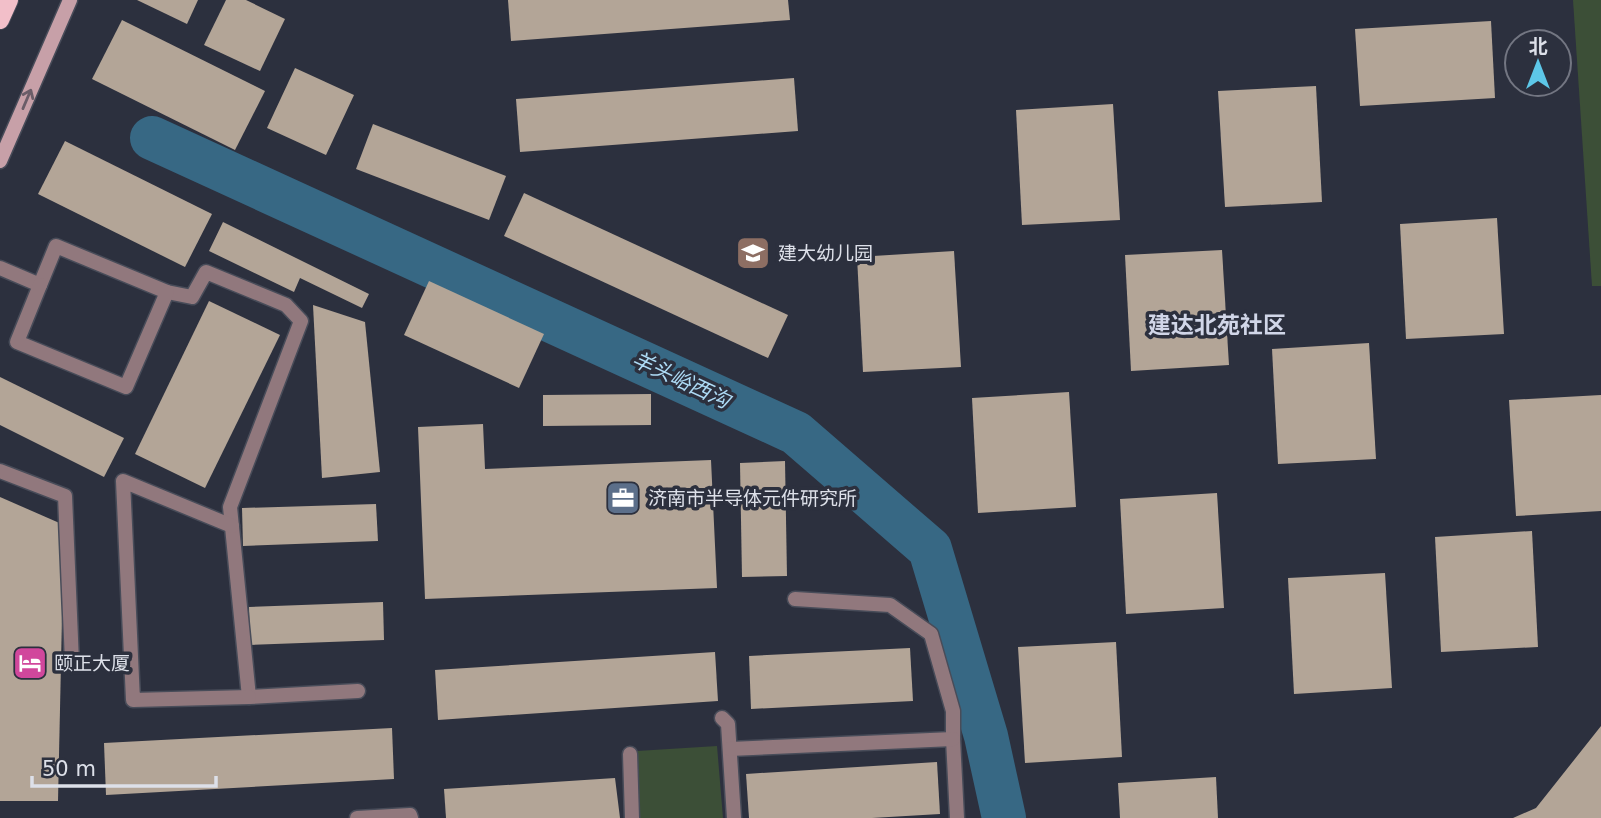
<svg xmlns="http://www.w3.org/2000/svg" width="1601" height="818" font-family="'DejaVu Sans','Noto Sans SC',sans-serif">
<rect width="100%" height="100%" fill="#2c303e"/>
<!-- green -->
<g fill="#3c4f37">
<path d="M1573,0H1601V286H1592Z"/>
<path d="M717,746L723,818H640L637,751Z"/>
</g>
<g fill="none" stroke-linecap="round" stroke-linejoin="round">
<!-- river -->
<path stroke="#376884" stroke-width="44" d="M152,138L796,433L930,549L986,736L1004,818"/>
</g>
<!-- building -->
<g fill="#b3a597">
<path d="M137,0H198L187,24Z"/>
<path d="M226,0H246L285,19L260,71L204,45Z"/>
<path d="M508,0H788L790,20L511,41Z"/>
<path d="M122,20L265,91L235,150L92,79Z"/>
<path d="M1491,21L1495,98L1360,106L1355,29Z"/>
<path d="M295,68L354,95L326,155L267,128Z"/>
<path d="M794,78L798,131L520,152L516,99Z"/>
<path d="M1316,86L1322,202L1225,207L1218,91Z"/>
<path d="M1113,104L1120,220L1022,225L1016,110Z"/>
<path d="M373,124L506,176L489,220L356,169Z"/>
<path d="M65,141L212,214L185,267L38,194Z"/>
<path d="M524,193L788,315L768,358L504,236Z"/>
<path d="M1497,218L1504,334L1406,339L1400,224Z"/>
<path d="M223,222L369,294L362,308L300,278L294,292L209,251Z"/>
<path d="M1222,250L1229,365L1131,371L1125,255Z"/>
<path d="M954,251L961,367L863,372L857,257Z"/>
<path d="M429,281L544,334L519,388L404,335Z"/>
<path d="M209,301L280,335L205,488L135,454Z"/>
<path d="M313,305L365,322L380,472L322,478Z"/>
<path d="M1369,343L1376,459L1278,464L1272,349Z"/>
<path d="M0,377L124,438L104,477L0,425Z"/>
<path d="M1069,392L1076,507L978,513L972,398Z"/>
<path d="M651,394V425L543,426V395Z"/>
<path d="M1601,395V511L1516,516L1509,400Z"/>
<path d="M483,424L485,469L711,460L717,588L425,599L418,427Z"/>
<path d="M785,461L787,576L742,577L740,463Z"/>
<path d="M1217,493L1224,608L1126,614L1120,499Z"/>
<path d="M0,497L64,525L58,801H0Z"/>
<path d="M376,504L378,541L243,546L242,508Z"/>
<path d="M1532,531L1538,647L1441,652L1435,537Z"/>
<path d="M1385,573L1392,688L1294,694L1288,578Z"/>
<path d="M383,602L384,640L250,645L249,607Z"/>
<path d="M1116,642L1122,757L1025,763L1018,647Z"/>
<path d="M910,648L913,701L751,709L749,656Z"/>
<path d="M715,652L718,701L438,720L435,670Z"/>
<path d="M1601,726V818H1513L1536,808Z"/>
<path d="M392,728L394,779L106,795L104,743Z"/>
<path d="M937,762L940,814L872,818H749L746,774Z"/>
<path d="M1216,777L1218,818H1120L1118,783Z"/>
<path d="M615,778L620,818H446L444,789Z"/>
</g>
<g fill="none" stroke-linecap="round" stroke-linejoin="round">
<!-- street casing -->
<g stroke="#484c59" stroke-width="17">
<g id="street">
<path d="M0,268L40,285L56,246L167,292L192,297L206,272L286,305L301,321L230,507L249,697L358,691"/>
<path d="M40,285L17,342L126,387L167,292"/>
<path d="M0,471L65,496L72,662"/>
<path d="M232,526L123,481L133,700L249,697"/>
<path d="M795,599L890,605L931,634L953,711V739L957,818"/>
<path d="M722,718L728,724L734,818"/>
<path d="M730,749L953,739"/>
<path d="M630,754L632,818"/>
<path d="M357,818L410,815L411,818"/>
</g>
</g>
<!-- secondary casing -->
<g stroke="#484c59" stroke-width="17">
<path id="secondary" d="M0,161L70,0"/>
</g>
<!-- primary casing -->
<g stroke="#484c59" stroke-width="20">
<path id="primary" d="M0,20L9,0"/>
</g>
<!-- street -->
<use href="#street" stroke="#91787d" stroke-width="14"/>
<!-- secondary -->
<use href="#secondary" stroke="#c7a0a8" stroke-width="14"/>
<!-- primary -->
<use href="#primary" stroke="#f2bfc9" stroke-width="18"/>
</g>
<!-- one-way arrows -->
<defs><path id="oneway-shaft" d="M-6 0H5M1.5-3L5.5 0L1.5 3" fill="none" stroke-width="1.6" stroke-linecap="round" stroke-linejoin="round" transform="scale(1.75)"/></defs>
<use stroke="#6a5d68" href="#oneway-shaft" transform="translate(27 99) rotate(-67)"/>
<!-- icons -->
<defs>
<g id="school-square" transform="scale(1.75)"><rect x="-9" y="-9" width="18" height="18" rx="4" fill="#8d6e63" stroke="#2c303e"/><path d="M0-5L7-2L0 1L-7-2ZM-4 1L0 2.5L4 1V4Q0 6-4 4Z" fill="#fff"/></g>
<g id="office-square" transform="scale(1.75)"><rect x="-9" y="-9" width="18" height="18" rx="4" fill="#5c6f8a" stroke="#2c303e"/><path d="M-6-3h4V-5.5h4V-3h4V5H-6ZM-1-4.5V-3h2v-1.5ZM-6 0V1H6V0Z" fill="#fff"/></g>
<g id="hotel-square" transform="scale(1.75)"><rect x="-9" y="-9" width="18" height="18" rx="4" fill="#d1479c" stroke="#2c303e"/><path d="M-6-4.5h1.5V1H6V5H4.5V3h-9V5H-6ZM-4 0a1.8 1.8 0 1 1 3.6 0ZM.5 0V-2.5h3Q6-2.5 6 0Z" fill="#fff"/></g>
</defs>
<g fill-rule="evenodd">
<use href="#school-square" x="753" y="253"/>
<use href="#office-square" x="623" y="498"/>
<use href="#hotel-square" x="30" y="663"/>
</g>
<g text-anchor="middle" stroke-width="7" stroke-linejoin="round" paint-order="stroke">
<!-- poi labels -->
<g font-size="19" fill="#dde0e9" stroke="#2c303e" text-anchor="start">
<text x="778" y="260">建大幼儿园</text>
<text x="648" y="505">济南市半导体元件研究所</text>
<text x="54" y="670">颐正大厦</text>
</g>
<!-- water labels -->
<g font-size="21" font-style="italic" fill="#addaf5" stroke="#2c303e">
<text transform="translate(681 380) rotate(25)" y="7">羊头峪西沟</text>
</g>
<!-- quarter labels -->
<g font-size="23" font-weight="bold" fill="#d1d6e8" stroke="#2c303e">
<text x="1217" y="333">建达北苑社区</text>
</g>
</g>
<!-- north arrow -->
<g transform="translate(1538 63)"><circle r="33" fill="#2c303e" stroke="#737682" stroke-width="2"/>
<path d="M0-5L12 26L0 18L-12 26Z" fill="#5dc7e8"/>
<text y="-10" font-size="19" font-weight="bold" text-anchor="middle" fill="#dde0e9">北</text>
</g>
<!-- scale -->
<path d="M32 776v10h184v-10" fill="none" stroke="#dde0e9" stroke-width="3.5"/>
<text x="42" y="776" font-size="21" fill="#dde0e9" stroke="#2c303e" stroke-width="5" paint-order="stroke">50 m</text>
</svg>
